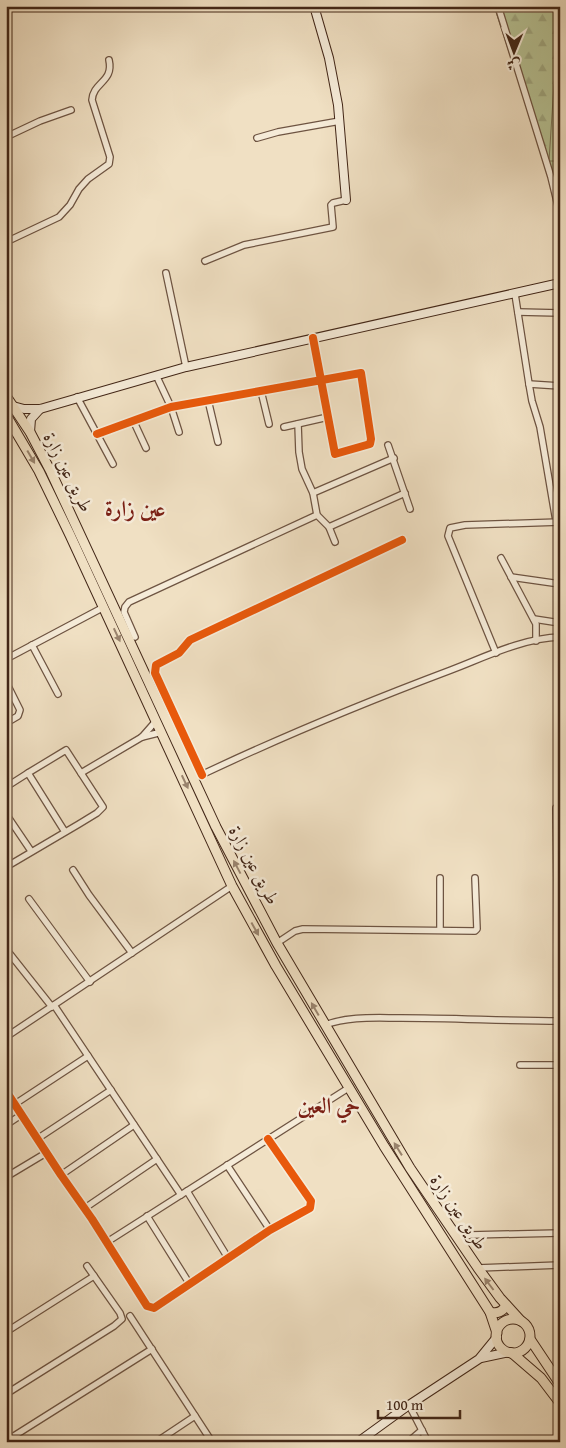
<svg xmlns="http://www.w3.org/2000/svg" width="566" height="1448" font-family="'Gentium Book Plus',Amiri,serif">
<defs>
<pattern id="forest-firs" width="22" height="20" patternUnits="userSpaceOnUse" patternTransform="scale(1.25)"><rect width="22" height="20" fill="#b7c395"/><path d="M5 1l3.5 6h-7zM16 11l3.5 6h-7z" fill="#9fa780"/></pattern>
</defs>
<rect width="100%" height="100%" fill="#f0e0c3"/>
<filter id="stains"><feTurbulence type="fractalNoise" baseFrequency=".004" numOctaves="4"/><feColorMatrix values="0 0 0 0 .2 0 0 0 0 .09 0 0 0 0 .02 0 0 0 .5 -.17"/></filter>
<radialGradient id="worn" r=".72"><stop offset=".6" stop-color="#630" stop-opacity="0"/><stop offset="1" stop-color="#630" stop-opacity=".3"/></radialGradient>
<!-- forest -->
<path fill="url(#forest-firs)" stroke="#7c7456" d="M494,6H560V208Z"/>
<!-- pitch -->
<path fill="#b7c395" stroke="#7c7456" d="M554,84H560V161H549Z"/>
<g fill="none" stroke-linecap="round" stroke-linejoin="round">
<!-- street casing -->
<g stroke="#6e5442" stroke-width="8">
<g id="street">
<path d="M498,6L551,177L560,214"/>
<path d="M6,137L40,121L71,110"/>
<path d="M257,138L278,132L340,121"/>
<path d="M6,242L59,217L70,205L79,189L88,179L109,164L110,157L92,100C93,82 114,82 109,60"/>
<path d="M205,261L244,245L333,227L331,205L333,203L346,200"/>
<path d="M166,273L186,367"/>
<path d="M515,294L529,384L532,401L540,427L556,521"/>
<path d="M518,312L560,313"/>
<path d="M156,375L171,407L179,432"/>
<path d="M529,384L560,386"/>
<path d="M261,391L269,424"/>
<path d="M77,397L113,464"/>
<path d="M208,400L218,442"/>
<path d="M133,420L146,448"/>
<path d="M298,424L299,452L302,469L313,493L317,515L329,527L335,542"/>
<path d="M284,427L328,417"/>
<path d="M97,434L171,407L361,373L371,439L370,444L335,454L313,338"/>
<path d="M388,445L410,509"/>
<path d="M313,493L394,458"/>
<path d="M329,527L405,493"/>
<path d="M501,558L536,624V641"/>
<path d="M511,577L560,584"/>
<path d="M534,619L560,623"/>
<path d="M135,637L124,612L125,607L129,602L317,515"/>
<path d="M32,645L58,694"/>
<path d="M496,653L448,536L450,528L465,525L560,522"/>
<path d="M6,659L104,607"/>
<path d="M6,682L20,710L18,716L6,723"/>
<path d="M142,737L162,732"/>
<path d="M81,773L142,737L156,721"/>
<path d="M202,775L155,673L156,665L179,653L190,640L402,540"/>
<path d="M199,776C281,737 366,702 451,670C485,657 523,638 560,637"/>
<path d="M6,787L28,773"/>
<path d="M556,808L559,1021"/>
<path d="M6,814L31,851"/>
<path d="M6,867L79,824L97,813L103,807L66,750L28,773L65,832"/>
<path d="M73,870L89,895L132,953"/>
<path d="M29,899L90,982"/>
<path d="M440,930V878"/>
<path d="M277,943L295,931L303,929L475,931L477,929L475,878"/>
<path d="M6,949L52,1007"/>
<path d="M54,1005L181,1195"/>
<path d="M325,1025C349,1016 375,1018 401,1018C454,1018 507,1021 560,1021"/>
<path d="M6,1037L232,886"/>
<path d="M520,1065H560"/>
<path d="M6,1091L61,1175L92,1219L147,1306L154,1308L270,1230L310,1208L311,1201L268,1139"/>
<path d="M15,1104L88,1056"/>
<path d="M6,1125L21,1115"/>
<path d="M37,1139L111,1090"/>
<path d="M227,1165L270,1230"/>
<path d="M61,1175L134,1125"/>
<path d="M6,1177L46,1153"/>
<path d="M187,1191L228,1258"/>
<path d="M85,1208L157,1159"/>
<path d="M147,1216L189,1283"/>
<path d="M457,1239L470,1235L560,1233"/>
<path d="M107,1242L350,1087"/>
<path d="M478,1268L560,1265"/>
<path d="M130,1316L212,1442"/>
<path d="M6,1332L94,1276"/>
<path d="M6,1394L114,1326L122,1319L120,1313L87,1266"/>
<path d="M409,1405L428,1442"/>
<path d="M369,1435L372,1442"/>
<path d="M6,1441L152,1349"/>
<path d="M156,1442L195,1416"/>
<path d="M408,1442L422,1430"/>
</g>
</g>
<!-- secondary casing -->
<g stroke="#422617" stroke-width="10">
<g id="secondary">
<path d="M314,6L329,58L338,105L346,200"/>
<path d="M13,406L24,409H40L186,367L560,283"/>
<path d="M30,432L31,419L40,409"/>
<path d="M481,1358L510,1352"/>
<path d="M358,1442L409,1405L479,1359L497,1337"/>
</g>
</g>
<!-- primary casing -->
<g stroke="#422617" stroke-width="11">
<g id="primary">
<path d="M6,396L30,432L51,472L216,827L277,943L410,1168L478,1268L500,1298L521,1321"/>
<path d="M6,415L39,471L70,535L232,886L276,966L384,1146L490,1312L497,1333"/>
<path d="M490,1312C497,1314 503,1312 506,1305"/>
<circle cx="513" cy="1336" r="17"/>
<path d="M530,1339L560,1384"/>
<path d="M512,1353L541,1378L560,1403"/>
</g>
</g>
<!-- street -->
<use href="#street" stroke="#f5ebd8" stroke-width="5.5"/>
<!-- secondary -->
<use href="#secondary" stroke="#f5ebd8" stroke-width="8"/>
<!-- primary -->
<use href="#primary" stroke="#f0e0c3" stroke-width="9"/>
<!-- cycleway casing -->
<g stroke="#f5ebd8" stroke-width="11">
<g id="cycleway">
<path d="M97,434L171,407L361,373L371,439L370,444L335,454L313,338"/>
<path d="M202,775L155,673L156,665L179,653L190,640L402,540"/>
<path d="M6,1091L61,1175L92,1219L147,1306L154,1308L270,1230L310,1208L311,1201L268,1139"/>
</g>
</g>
<!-- cycleway -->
<use href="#cycleway" stroke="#e8590c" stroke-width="8"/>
</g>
<!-- one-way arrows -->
<defs><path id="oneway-solid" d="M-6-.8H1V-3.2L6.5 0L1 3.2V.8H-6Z" transform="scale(1.25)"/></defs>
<g fill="#99836d">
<use href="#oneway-solid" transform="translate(31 457) rotate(60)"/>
<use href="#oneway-solid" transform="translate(117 635) rotate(65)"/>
<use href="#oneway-solid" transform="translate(185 782) rotate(65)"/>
<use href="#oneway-solid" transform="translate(237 867) rotate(-118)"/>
<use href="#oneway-solid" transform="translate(255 929) rotate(61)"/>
<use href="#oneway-solid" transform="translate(315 1009) rotate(-120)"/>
<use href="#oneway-solid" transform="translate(398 1149) rotate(-122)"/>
<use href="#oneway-solid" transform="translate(489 1284) rotate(-127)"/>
</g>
<g text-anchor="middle" stroke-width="5" stroke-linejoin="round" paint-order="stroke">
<!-- street labels -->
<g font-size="18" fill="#422617" stroke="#f5ebd8">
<text transform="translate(68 472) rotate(63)" y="6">طريق عين زارة</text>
<text transform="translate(254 865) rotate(62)" y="6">طريق عين زارة</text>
<text transform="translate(459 1212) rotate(56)" y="6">طريق عين زارة</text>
</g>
<!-- district labels -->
<g font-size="22" font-weight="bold" fill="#7a1f14" stroke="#f5ebd8">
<text x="135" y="516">عين زارة</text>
<text x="329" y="1113">حي العين</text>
</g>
</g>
<!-- margin -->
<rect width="566" height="1448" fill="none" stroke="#f0e0c3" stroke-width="25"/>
<rect x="8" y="8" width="551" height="1433" fill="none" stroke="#422617" stroke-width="2.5"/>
<rect x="12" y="12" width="541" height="1423" fill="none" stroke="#422617"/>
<!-- north arrow -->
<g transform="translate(514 52) rotate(181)" stroke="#f5ebd8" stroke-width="4" paint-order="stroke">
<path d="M0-4L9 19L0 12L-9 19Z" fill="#422617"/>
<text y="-8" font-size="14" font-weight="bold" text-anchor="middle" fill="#422617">ش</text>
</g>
<!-- scale -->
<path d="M378 1410v8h82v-8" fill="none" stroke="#422617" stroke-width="2.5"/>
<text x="386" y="1410" font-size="15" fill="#422617" stroke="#f5ebd8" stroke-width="4" paint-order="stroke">100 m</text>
<rect width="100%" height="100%" filter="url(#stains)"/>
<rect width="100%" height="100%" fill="url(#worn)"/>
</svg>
